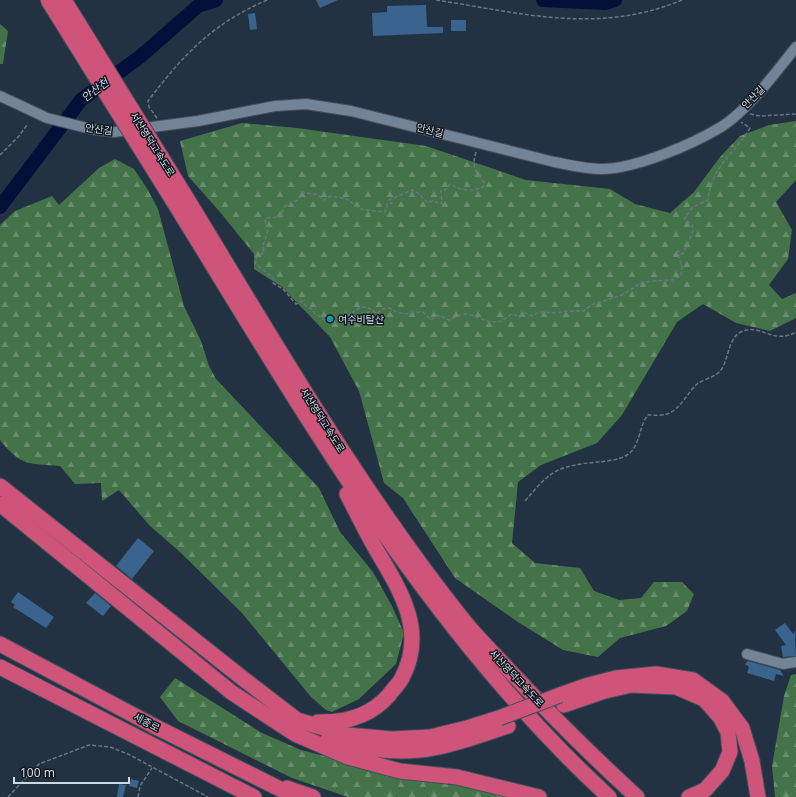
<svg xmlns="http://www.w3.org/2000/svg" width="796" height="797" font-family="'Noto Sans','Noto Sans KR',sans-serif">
<defs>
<pattern id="forest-firs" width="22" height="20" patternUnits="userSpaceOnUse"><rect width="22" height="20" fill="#457349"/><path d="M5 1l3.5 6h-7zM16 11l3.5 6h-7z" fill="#678d6c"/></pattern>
</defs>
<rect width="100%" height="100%" fill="#233242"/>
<!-- forest -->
<g fill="url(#forest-firs)">
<path d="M0,24L8,31L3,64H0Z"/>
<path d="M796,121V180L776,202L792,230L788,259L769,285L782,299L796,293V318L770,331L736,323L703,304L677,322L622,415L597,443L541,465L518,482L512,543L535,563L580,568L594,591L619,600L641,598L654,582H682L694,594L687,611L666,626L620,638L598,657L563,650L518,622L455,578L403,498L384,483L359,391L330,337L282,287L254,269V254L220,212L188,176L180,141L242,123L297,128L426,146L526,180L610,189L635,204L670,213L694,192L720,157L740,136L769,125Z"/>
<path d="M115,159L134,169L148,190L158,209L184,306L201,341L209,366L216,379L319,488L340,532L373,572L392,606L404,633L396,664L359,699L332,712L326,710L311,697L242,613L180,552L150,526L119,490L102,501L101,483L75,484L60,466C27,463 22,467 0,440V225L15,211L52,196L59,205L99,168Z"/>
<path d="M796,674V797H775L772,766L784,696L791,675Z"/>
<path d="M175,678L262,733L301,750L402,776L479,787L512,797H348L292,778L178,721L160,697Z"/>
</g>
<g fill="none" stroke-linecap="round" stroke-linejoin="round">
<!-- river -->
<g stroke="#020f39" stroke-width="14">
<path d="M543,0L605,3L615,0"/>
<path d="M0,207L81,100L141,56L198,6L216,0"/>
</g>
</g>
<!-- building -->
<g fill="#3a638e">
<path d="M316,0H338L320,8Z"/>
<path d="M426,5L427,27H443V33L373,36L372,13L387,12V6Z"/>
<path d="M255,13L257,29L250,30L248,14Z"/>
<rect x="451" y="20" width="15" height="11"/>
<path d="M138,538L154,551L132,579L116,566Z"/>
<path d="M18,592L54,617L46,628L13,607L15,605L11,602Z"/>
<path d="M95,593L111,606L103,616L86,603Z"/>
<path d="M785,623L793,634L796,631L795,640L796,656L783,657L781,646L786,645L775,630Z"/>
<path d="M748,661L780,670L784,676L776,674L774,681L747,673L749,667L745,664Z"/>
<path d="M131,779L139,781L137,788L129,786Z"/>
<path d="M119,784L126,785L123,797H117Z"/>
</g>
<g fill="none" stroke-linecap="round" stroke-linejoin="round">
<!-- minor casing -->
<g stroke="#434f5c" stroke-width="12">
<g id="minor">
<path d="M0,96L47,118L91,129L114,132L198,121L275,106L306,104L351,111L554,162C570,165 585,169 602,169C635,169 693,144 721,127C747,111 777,71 796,47"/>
<path d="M747,654L783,664L796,662"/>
</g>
</g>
<!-- highway casing -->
<g stroke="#434f5c" stroke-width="17">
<g id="highway">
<path d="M184,194C273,339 357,487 464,621C477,637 493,653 507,668C549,713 592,756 637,797"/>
<path d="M172,199C302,409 425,628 609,797"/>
<path d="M0,486L241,677L297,720L347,735L392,739L430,737L467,728L499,718"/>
<path d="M0,504L231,692L295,734L348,757L400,771L457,777L539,797"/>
<path d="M0,644L154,726L296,797"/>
<path d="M0,667L254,797"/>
<path d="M560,695L585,686L616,678L656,674L693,680L722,701L742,728L752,761L758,797"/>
<path d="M564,705L605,691L631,685L676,687L704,699L720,717L728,732L730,752L722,771L705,790L689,797"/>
<path d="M318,722C346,723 371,716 389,695C393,689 399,684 402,678C427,631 400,590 377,551C366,532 357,513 347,494"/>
<path d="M327,741C361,749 400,755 434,748C460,743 483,734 508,726"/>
<path d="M287,788L313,797"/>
</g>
</g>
<!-- path -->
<g stroke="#697683" stroke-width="1.5" stroke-dasharray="4 2" stroke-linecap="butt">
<path d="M436,0C521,13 599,35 682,0"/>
<path d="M750,114L760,116L796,114"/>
<path d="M157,118L149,107L148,101C184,54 212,24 267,0"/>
<path d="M476,152C471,169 476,170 484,183L483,187C470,192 462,191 450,184L445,190H441L442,204L432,201L428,203L418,193L412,190L389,200L392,203L387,204V209L384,212L360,209L347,199L331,196L323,200L318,195L302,192L298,200L285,206L280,217L266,218L265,222L269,227L263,246L264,252L256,258L255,263L273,278V283L283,289L296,304L302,301L306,306L312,309L314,313L331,324L337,318L341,320C357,312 360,299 377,314L382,309L390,308C402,317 409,312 423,312L431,320L438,315L449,320C454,318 462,313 467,314C484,318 495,330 511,314L520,317L525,313L533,316L539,312L557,313L564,311H584L591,305L622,295L641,283L652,281L672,280L681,276L682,266L677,251L683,254L693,231L692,225L684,219L693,207L708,200C711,167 735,153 750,128L741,122"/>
<path d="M0,155L19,136L27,125"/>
<path d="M525,501C551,470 557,466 598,462C607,461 619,460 627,455C641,446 638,427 648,415C654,415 661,416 667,414C680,410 687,393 697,384C704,379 716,377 721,370C729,359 728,336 743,331C762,324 773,345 796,332"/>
<path d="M8,797L39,764L89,745L110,747L128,754L208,797"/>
<path d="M138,797L140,786L152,768"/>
</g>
<!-- minor -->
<use href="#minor" stroke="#738497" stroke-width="10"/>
<!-- highway -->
<use href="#highway" stroke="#cf5479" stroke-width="15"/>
<!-- highway-bridge casing -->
<g stroke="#434f5c" stroke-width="17" stroke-linecap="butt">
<g id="highway-bridge">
<path d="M48,0L172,199"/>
<path d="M64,0L184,194"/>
<path d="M499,718L560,695"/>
</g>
</g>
<!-- highway-bridge -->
<use href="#highway-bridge" stroke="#cf5479" stroke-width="15"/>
</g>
<!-- markers -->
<circle fill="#0f9aa8" stroke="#131921" stroke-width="1.5" cx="330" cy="319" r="4"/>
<g text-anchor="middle" stroke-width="3" stroke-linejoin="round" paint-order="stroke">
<!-- street labels -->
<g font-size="10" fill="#d0d9e3" stroke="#131921">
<text transform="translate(753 97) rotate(-45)" y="4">안산길</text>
<text transform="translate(99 129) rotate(7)" y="4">안산길</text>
<text transform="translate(430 130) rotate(14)" y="4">안산길</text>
<text transform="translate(153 144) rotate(58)" y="4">서산영덕고속도로</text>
<text transform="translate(323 420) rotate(58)" y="4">서산영덕고속도로</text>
<text transform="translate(517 678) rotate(47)" y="4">서산영덕고속도로</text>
<text transform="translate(147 722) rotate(28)" y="4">세종로</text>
</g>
<!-- poi labels -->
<g font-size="10" fill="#d0d9e3" stroke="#131921" text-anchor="start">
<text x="338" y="323">여수비탈산</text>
</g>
<!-- water labels -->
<g font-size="11" font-style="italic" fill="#c7d6f5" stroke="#131921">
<text transform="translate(95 90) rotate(-37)" y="4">안산천</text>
</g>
</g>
<!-- scale -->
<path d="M14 777v6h115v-6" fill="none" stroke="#d0d9e3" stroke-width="2"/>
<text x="20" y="777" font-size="12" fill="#d0d9e3" stroke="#131921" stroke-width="3" paint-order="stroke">100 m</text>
</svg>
